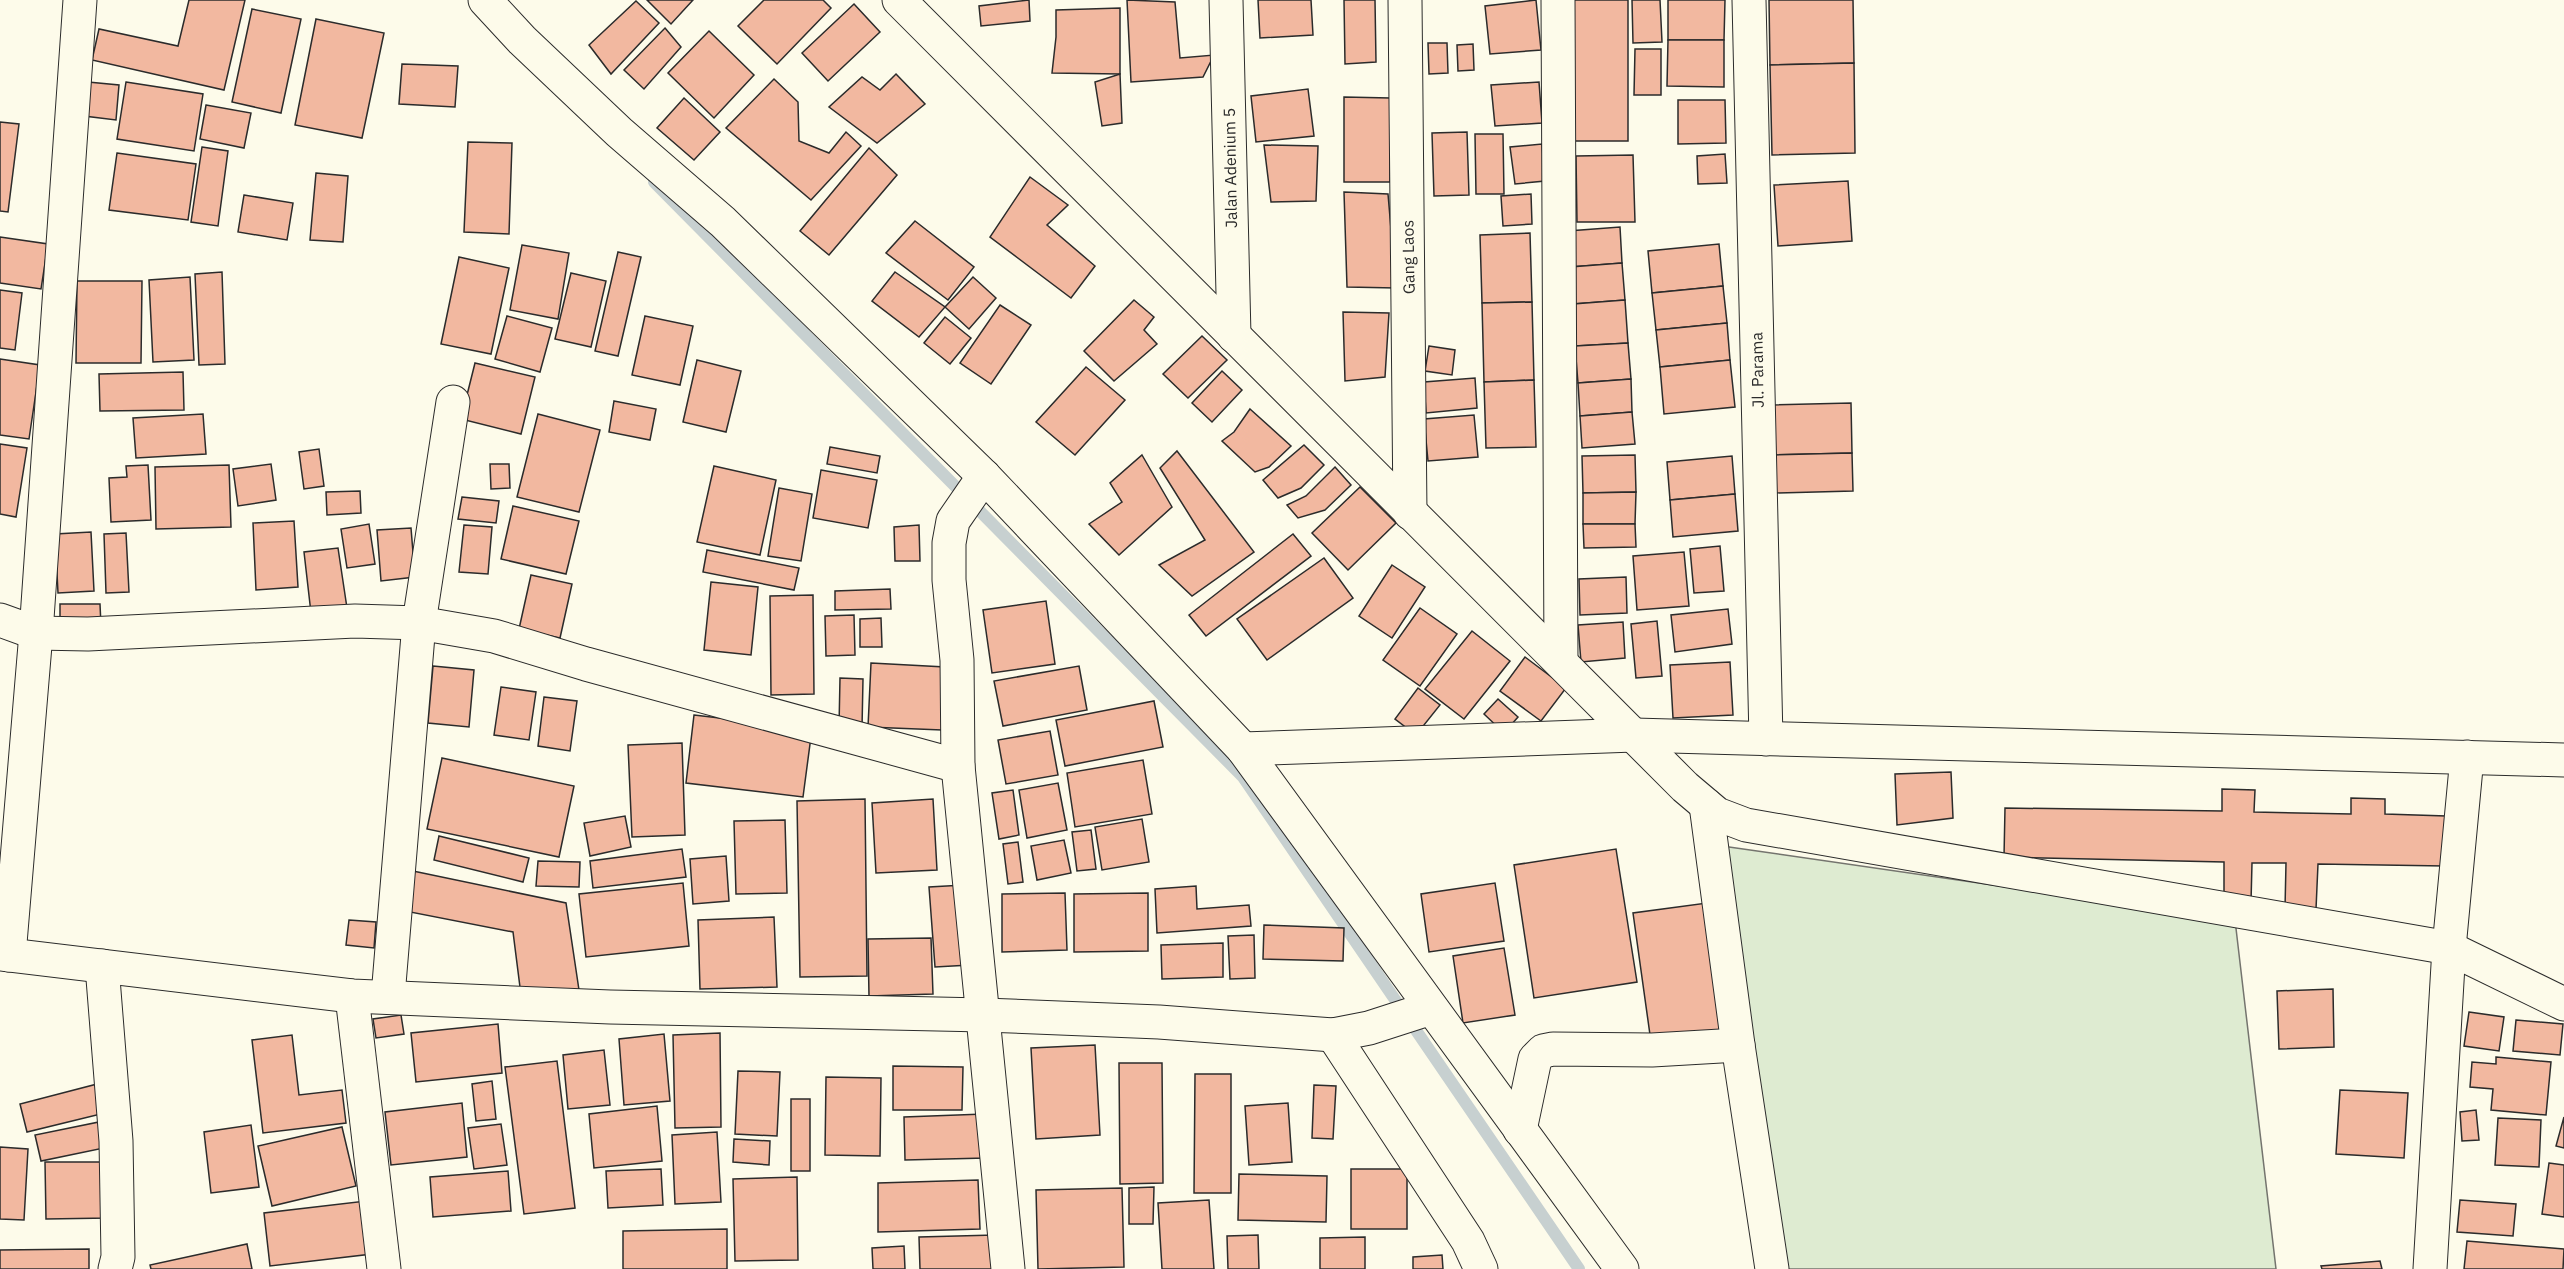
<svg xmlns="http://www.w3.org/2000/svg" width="2564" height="1269" font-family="'IBM Plex Sans',sans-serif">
<rect width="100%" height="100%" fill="#fdfbea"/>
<!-- green -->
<path fill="#deebd1" stroke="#74746e" stroke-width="1.5" d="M1722,846L2235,920L2276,1269H1772Z"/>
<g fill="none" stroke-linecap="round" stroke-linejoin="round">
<!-- stream -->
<path stroke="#c7d0d0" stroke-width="12" d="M654,182L1243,777L1579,1269"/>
</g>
<!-- building -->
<g fill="#f2b8a0" stroke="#2b2b2b" stroke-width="1.5">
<path d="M189,0H245L224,90L92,60L99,29L178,46Z"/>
<path d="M647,0H693L671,24Z"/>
<path d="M764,0H823L831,8L777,64L738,26Z"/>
<path d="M1029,0L1030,21L981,26L979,6Z"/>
<path d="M1127,0L1175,2L1180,58L1214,55L1203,77L1131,82Z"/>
<path d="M1258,0H1311L1313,35L1260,38Z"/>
<path d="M1344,0H1375L1376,62L1345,64Z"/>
<path d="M1536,0L1541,50L1490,54L1485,6Z"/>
<rect x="1568" y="0" width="60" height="141"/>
<path d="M1632,0H1660L1662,42L1633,43Z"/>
<path d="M1668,0H1725L1724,40H1668Z"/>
<path d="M1769,0H1853L1854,63L1770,65Z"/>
<path d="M636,1L659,23L611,74L589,45Z"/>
<path d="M854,4L880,32L828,81L802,53Z"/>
<path d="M1120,8V74L1052,73L1056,37V10Z"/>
<path d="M252,9L301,19L281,113L232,102Z"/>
<path d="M316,19L384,33L362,138L295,125Z"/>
<path d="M665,28L681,47L644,89L624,70Z"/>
<path d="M709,31L754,75L714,118L668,73Z"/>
<path d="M1668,40H1724V87L1667,86Z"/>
<path d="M1428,43H1447L1448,73L1429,74Z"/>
<path d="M1473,44L1474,70L1458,71L1457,45Z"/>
<path d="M1635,49H1661V95H1634Z"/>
<path d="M1854,63L1855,153L1772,155L1770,65Z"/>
<path d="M402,64L458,66L455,107L399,104Z"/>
<path d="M896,74L925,104L877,143L829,107L862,77L880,90Z"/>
<path d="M1120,74L1122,123L1102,126L1095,82Z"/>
<path d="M774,79L798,102L799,141L829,153L846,132L861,146L811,200L726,128Z"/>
<path d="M88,82L119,85L116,120L84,116Z"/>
<path d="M126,82L203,94L194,151L117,139Z"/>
<path d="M1539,82L1542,123L1495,126L1491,85Z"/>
<path d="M1308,89L1314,136L1256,142L1251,96Z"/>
<path d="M1344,97L1390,98V182H1344Z"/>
<path d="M684,98L720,132L694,160L657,128Z"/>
<path d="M1678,100H1725L1726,143L1678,144Z"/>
<path d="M206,105L251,113L244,148L200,139Z"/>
<path d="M0,122L19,124L8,212L0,211Z"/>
<path d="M1467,132L1469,195L1434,196L1432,133Z"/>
<path d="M1475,134H1503L1504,194H1476Z"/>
<path d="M468,142L512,143L509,234L464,232Z"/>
<path d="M1542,144L1545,181L1515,184L1510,147Z"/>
<path d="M1264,145L1318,146L1316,201L1271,202Z"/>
<path d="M202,147L228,151L218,226L191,222Z"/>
<path d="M869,148L897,175L829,255L800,231Z"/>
<path d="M117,153L196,164L188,220L109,210Z"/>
<path d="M1725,154L1727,183L1698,184L1697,156Z"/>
<path d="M1633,155L1635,222H1577L1576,156Z"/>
<path d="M316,173L348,176L343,242L310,240Z"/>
<path d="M1030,177L1068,205L1047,225L1095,266L1071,298L990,237Z"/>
<path d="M1848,181L1852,241L1778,246L1774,185Z"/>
<path d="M1344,192L1388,194L1396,288L1347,287Z"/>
<path d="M1531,194L1532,224L1503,226L1501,196Z"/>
<path d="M244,195L293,203L287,240L238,232Z"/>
<path d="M915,221L974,267L948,300L886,253Z"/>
<path d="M1620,227L1622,263L1570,267L1568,231Z"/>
<path d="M1530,233L1532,302L1482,303L1480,235Z"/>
<path d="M0,237L48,244L41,289L0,283Z"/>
<path d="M1719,244L1723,286L1652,293L1648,251Z"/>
<path d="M522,245L569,253L558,319L510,310Z"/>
<path d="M618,252L641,257L618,356L595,351Z"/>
<path d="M459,257L509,268L491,354L441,344Z"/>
<path d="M1622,263L1625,300L1573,304L1570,267Z"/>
<path d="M222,272L225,364L199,365L195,274Z"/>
<path d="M895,272L945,307L919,337L872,301Z"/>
<path d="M571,273L606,281L591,347L555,339Z"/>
<path d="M190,277L194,360L153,362L149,280Z"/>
<path d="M973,277L996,298L969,329L945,307Z"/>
<path d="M77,281H142L141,363H76Z"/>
<path d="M1723,286L1727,323L1656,330L1652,293Z"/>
<path d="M0,290L22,293L15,350L0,348Z"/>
<path d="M1134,300L1154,317L1144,330L1157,344L1114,381L1084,351Z"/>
<path d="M1625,300L1628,343L1575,346L1573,304Z"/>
<path d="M1532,302L1534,380L1484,382L1482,303Z"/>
<path d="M1000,305L1031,325L991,384L960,363Z"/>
<path d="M1343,312L1389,313L1385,377L1345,381Z"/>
<path d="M507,316L552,328L540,372L495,359Z"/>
<path d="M645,316L693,326L680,385L632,375Z"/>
<path d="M945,317L971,338L950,364L924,343Z"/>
<path d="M1727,323L1730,360L1660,367L1656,330Z"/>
<path d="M1202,336L1227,360L1188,398L1163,374Z"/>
<path d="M1628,343L1631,379L1578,383L1575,346Z"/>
<path d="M1429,346L1455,350L1452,375L1425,371Z"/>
<path d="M0,359L40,365L29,439L0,435Z"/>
<path d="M697,360L741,371L726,432L683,422Z"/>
<path d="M1730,360L1735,407L1664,414L1660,367Z"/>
<path d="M475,363L535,377L521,434L461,419Z"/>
<path d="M1086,367L1125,400L1075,455L1036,422Z"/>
<path d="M1222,371L1242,390L1212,422L1192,403Z"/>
<path d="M183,372L184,410L100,411L99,374Z"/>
<path d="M1475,378L1477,408L1426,413L1424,382Z"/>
<path d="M1631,379L1632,412L1580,416L1578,383Z"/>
<path d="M1534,380L1536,447L1486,448L1484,382Z"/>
<path d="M614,401L656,409L650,440L609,432Z"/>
<path d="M1851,403L1852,453L1773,455L1772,405Z"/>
<path d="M1250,409L1291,446L1269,467L1255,472L1222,441L1234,432Z"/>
<path d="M1632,412L1635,444L1582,448L1580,416Z"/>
<path d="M203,414L206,454L136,458L133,418Z"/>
<path d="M538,414L600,430L579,512L517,497Z"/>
<path d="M1474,415L1478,457L1428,461L1424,419Z"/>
<path d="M0,444L27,448L16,517L0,514Z"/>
<path d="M1304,445L1324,465L1301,488L1278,498L1263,480Z"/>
<path d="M830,447L880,456L877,473L827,464Z"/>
<path d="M319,449L324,486L304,489L299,452Z"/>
<path d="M1177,451L1254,552L1192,596L1159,565L1205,540L1160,468Z"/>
<path d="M1852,453L1853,491L1774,493L1773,455Z"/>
<path d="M1142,455L1172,507L1119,555L1089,524L1122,502L1110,483Z"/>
<path d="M1635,455L1636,492L1583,493L1582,456Z"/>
<path d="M1732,456L1735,494L1670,500L1667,462Z"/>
<path d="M271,464L276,500L238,506L233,469Z"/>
<path d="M490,464H509L510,488L491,489Z"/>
<path d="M148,465L151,520L111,522L109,478L127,477L126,466Z"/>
<path d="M229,465L231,527L156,529L155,467Z"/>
<path d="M714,466L776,480L760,555L697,542Z"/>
<path d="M1335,467L1351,485L1325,510L1298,518L1287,505L1306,496Z"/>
<path d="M821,470L877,480L868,528L813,518Z"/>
<path d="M1360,487L1396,523L1348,570L1312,533Z"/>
<path d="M779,488L812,494L801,561L768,556Z"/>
<path d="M360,491L361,513L327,515L326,492Z"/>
<path d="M1636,492L1635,524H1583V493Z"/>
<path d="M1735,494L1738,531L1673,537L1670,500Z"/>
<path d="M462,497L499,501L496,523L458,519Z"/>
<path d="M513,506L579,521L566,574L501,559Z"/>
<path d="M294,521L298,587L256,590L253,523Z"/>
<path d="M369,524L375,564L347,568L341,529Z"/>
<path d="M1583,524H1635L1636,547L1584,548Z"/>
<path d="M464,525L492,527L488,574L459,572Z"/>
<path d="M919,525L920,561H895L894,527Z"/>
<path d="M411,528L415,577L381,581L377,530Z"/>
<path d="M91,532L94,591L58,593L55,534Z"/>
<path d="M126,533L129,592L106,593L104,534Z"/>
<path d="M1293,534L1311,556L1206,636L1189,615Z"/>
<path d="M1720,546L1724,591L1694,593L1690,549Z"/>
<path d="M338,548L347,608L311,613L304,552Z"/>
<path d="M707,550L799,568L794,590L703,572Z"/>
<path d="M1684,552L1689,606L1637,610L1633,556Z"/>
<path d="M1324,558L1353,598L1267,660L1237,619Z"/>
<path d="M1392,565L1425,587L1392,638L1359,616Z"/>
<path d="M531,575L572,584L560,638L519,629Z"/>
<path d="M1626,577L1627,613L1580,615L1579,579Z"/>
<path d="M711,582L758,587L751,655L704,650Z"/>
<path d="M890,589L891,609L835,610V591Z"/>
<path d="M813,595L814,694L771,695L770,596Z"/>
<path d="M1046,601L1055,664L992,673L983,610Z"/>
<path d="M60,604H100L101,626H60Z"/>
<path d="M1420,608L1457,634L1420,686L1383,660Z"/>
<path d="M1728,609L1732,644L1675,652L1671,615Z"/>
<path d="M854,615L855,655L826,656L825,616Z"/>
<path d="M881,618L882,647H860V619Z"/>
<path d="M1657,621L1662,676L1636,678L1631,624Z"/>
<path d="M1623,622L1625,658L1581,662L1578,625Z"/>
<path d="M1472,631L1510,661L1464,719L1425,689Z"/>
<path d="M1525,657L1566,688L1541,721L1500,691Z"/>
<path d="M1730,662L1733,715L1673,718L1670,665Z"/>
<path d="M871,663L945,667L942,730L868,727Z"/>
<path d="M433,666L474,670L469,727L428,723Z"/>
<path d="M1079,666L1087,710L1003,726L994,681Z"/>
<path d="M840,678L863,679L862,728L839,727Z"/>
<path d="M501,687L536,692L529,740L494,735Z"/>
<path d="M1418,688L1440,705L1416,735L1395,719Z"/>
<path d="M544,697L577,701L570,751L538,746Z"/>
<path d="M1498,699L1518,717L1504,733L1484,714Z"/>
<path d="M1154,701L1163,747L1065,766L1056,720Z"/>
<path d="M694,715L812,729L803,797L686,783Z"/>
<path d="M1050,731L1058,775L1006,784L998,740Z"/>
<path d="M682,743L685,835L632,837L628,745Z"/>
<path d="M442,758L574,786L559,857L427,829Z"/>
<path d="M1143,760L1152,814L1075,827L1067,773Z"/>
<path d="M1951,772L1953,818L1897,825L1895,774Z"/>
<path d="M1058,783L1067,830L1027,838L1019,790Z"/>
<path d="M2222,789L2255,790L2254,812L2351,814V798L2385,799V814L2446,816L2445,866L2318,864L2316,909H2285L2286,863H2252L2251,902H2224V862L2004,857L2005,808L2222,811Z"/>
<path d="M1013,790L1019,835L999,839L992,793Z"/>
<path d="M865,799L867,976L800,977L797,801Z"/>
<path d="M933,799L937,870L876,873L872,803Z"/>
<path d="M625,816L631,847L590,856L584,823Z"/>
<path d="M1142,819L1149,862L1102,870L1095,827Z"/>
<path d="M785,820L787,893L736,894L734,821Z"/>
<path d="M1091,830L1096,869L1077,871L1072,832Z"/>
<path d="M439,836L529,858L523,882L434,860Z"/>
<path d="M1064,840L1071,873L1037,880L1031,846Z"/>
<path d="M1018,842L1023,882L1008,884L1003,844Z"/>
<path d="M682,849L686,877L593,888L590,861Z"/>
<path d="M1616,849L1637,982L1534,998L1514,865Z"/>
<path d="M726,856L729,901L693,904L690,859Z"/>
<path d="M538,861L580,862L579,887L536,886Z"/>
<path d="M413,871L566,903L579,990L521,995L513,932L410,912Z"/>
<path d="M683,883L689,946L586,957L579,894Z"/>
<path d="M1495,883L1504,941L1429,952L1421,894Z"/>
<path d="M964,885L970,965L935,967L929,887Z"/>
<path d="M1196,886L1197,909L1249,905L1251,926L1157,933L1155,889Z"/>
<path d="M1065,893L1067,950L1002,952V894Z"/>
<path d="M1148,893V951L1074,952V894Z"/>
<path d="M1707,903L1725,1032L1651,1042L1633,913Z"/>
<path d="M774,917L777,987L700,989L698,920Z"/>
<path d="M349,920L376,922L374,948L346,945Z"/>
<path d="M1264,925L1344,928L1343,961L1263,959Z"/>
<path d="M1254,935L1255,978L1230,979L1228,936Z"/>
<path d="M931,938L933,994L869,996L868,939Z"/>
<path d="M1223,943V977L1162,979L1161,945Z"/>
<path d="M1504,948L1515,1015L1463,1023L1453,956Z"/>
<path d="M2333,989L2334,1047L2279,1049L2277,991Z"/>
<path d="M2469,1012L2504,1017L2499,1051L2464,1046Z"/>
<path d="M401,1015L404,1034L376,1038L373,1019Z"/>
<path d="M2516,1020L2563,1024L2560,1055L2513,1051Z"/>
<path d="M498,1024L502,1073L416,1082L411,1033Z"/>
<path d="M720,1033L721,1127L675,1128L673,1035Z"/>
<path d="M664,1034L670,1101L624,1105L619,1039Z"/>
<path d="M292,1035L299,1095L342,1090L346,1123L263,1133L252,1040Z"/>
<path d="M1095,1045L1100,1135L1036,1139L1031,1048Z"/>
<path d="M604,1050L610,1105L568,1109L563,1055Z"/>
<path d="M2496,1057L2551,1062L2546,1115L2491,1110L2493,1089L2470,1087L2472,1062L2496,1064Z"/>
<path d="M557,1061L575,1208L524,1214L505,1067Z"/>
<path d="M1119,1063H1162L1163,1183L1120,1184Z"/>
<path d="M893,1066L963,1067L962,1110H893Z"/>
<path d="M738,1071L780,1072L777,1136L735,1134Z"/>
<path d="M1195,1074H1231V1193H1194Z"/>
<path d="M826,1077L881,1078L880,1156L825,1155Z"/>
<path d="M492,1081L496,1119L476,1121L472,1084Z"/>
<path d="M101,1083L109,1112L27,1132L20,1104Z"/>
<path d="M1314,1085L1336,1086L1333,1139L1312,1138Z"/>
<path d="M2340,1090L2408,1093L2404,1158L2336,1154Z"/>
<rect x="791" y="1099" width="19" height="72"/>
<path d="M462,1103L467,1157L391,1165L385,1112Z"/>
<path d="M1288,1103L1292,1162L1249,1165L1245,1106Z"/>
<path d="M657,1106L662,1161L594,1168L589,1114Z"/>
<path d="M2476,1110L2479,1140L2462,1141L2460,1112Z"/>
<path d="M984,1114L986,1158L905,1160L904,1117Z"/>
<path d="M2564,1117V1148L2556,1146Z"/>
<path d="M2498,1118L2541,1120L2539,1167L2495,1165Z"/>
<path d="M99,1122L104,1148L41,1161L35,1135Z"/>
<path d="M501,1124L507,1165L474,1169L468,1128Z"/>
<path d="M251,1125L259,1187L211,1193L204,1132Z"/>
<path d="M342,1127L356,1186L272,1206L258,1146Z"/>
<path d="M717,1132L721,1202L675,1204L672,1135Z"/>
<path d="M734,1139L770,1141L769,1165L733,1162Z"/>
<path d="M0,1147L28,1149L24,1220L0,1219Z"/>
<path d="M45,1162H109V1218L46,1219Z"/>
<path d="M2549,1163L2564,1165V1217L2542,1214Z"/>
<path d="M661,1169L663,1205L608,1208L606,1171Z"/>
<rect x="1351" y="1169" width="56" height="60"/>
<path d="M508,1171L511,1211L433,1217L430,1177Z"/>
<path d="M1239,1174L1327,1176L1326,1222L1238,1220Z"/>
<path d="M797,1177L798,1260L735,1261L733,1179Z"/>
<path d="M978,1180L980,1229L878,1232V1183Z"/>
<path d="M1154,1187L1153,1224H1129V1188Z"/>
<path d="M1122,1188L1124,1267L1038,1269L1036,1190Z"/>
<path d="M1209,1200L1214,1269H1162L1158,1203Z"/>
<path d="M2460,1200L2516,1204L2513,1236L2457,1232Z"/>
<path d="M366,1201L372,1254L270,1266L264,1213Z"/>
<path d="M727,1229V1269H623V1231Z"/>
<path d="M995,1235L996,1269H920L919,1237Z"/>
<path d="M1258,1235L1259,1269H1228L1227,1236Z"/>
<path d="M1365,1237V1269H1320V1238Z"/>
<path d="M2467,1241L2564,1249L2563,1269H2464Z"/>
<path d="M247,1244L252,1269H151L150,1265Z"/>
<path d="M904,1246L905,1269H873L872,1248Z"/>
<path d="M89,1249V1269H0V1250Z"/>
<path d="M1442,1255L1443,1269H1413V1257Z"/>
<path d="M2380,1261L2382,1269H2322L2321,1266Z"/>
</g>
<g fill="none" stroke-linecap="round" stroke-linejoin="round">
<!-- minor casing -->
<g stroke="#2b2b2b" stroke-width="35">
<g id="minor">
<path d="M485,0L522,40L619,132L723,222L984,476L1243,749L1622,1269"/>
<path d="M899,0L1685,787L1717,814L1746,825L2449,948L2564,1004"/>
<path d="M1226,0L1234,336"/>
<path d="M1405,0L1410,513"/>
<path d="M1558,0L1561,661"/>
<path d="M1749,0L1766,739"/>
<path d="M984,476L953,521L949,543V580L957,660L958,766L1008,1269"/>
<path d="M0,620L36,633L88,634L355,621L419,623L494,636L586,664L958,766"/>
<path d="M1243,749L1634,735"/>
<path d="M1706,805L1738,1045L1772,1269"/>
<path d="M0,954L352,996L610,1007L984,1015L1159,1022L1333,1035L1369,1028L1431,1008"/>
<path d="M9,955L36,633L80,0"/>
<path d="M102,966L116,1141L118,1257L115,1269"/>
<path d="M352,996L384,1269"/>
<path d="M388,996L419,623L453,402"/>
<path d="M1333,1035L1468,1241L1481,1269"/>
<path d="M1520,1130L1535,1059L1543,1051L1553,1049L1652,1050L1738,1045"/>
<path d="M2430,1269L2449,948L2467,757"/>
</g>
</g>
<!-- tertiary casing -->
<g stroke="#2b2b2b" stroke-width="35">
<path id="tertiary" d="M1634,735L2564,760"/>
</g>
<!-- minor -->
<use href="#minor" stroke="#fdfbea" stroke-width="33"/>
<!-- tertiary -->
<use href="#tertiary" stroke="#fdfbea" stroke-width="33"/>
</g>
<g text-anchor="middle" stroke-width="4.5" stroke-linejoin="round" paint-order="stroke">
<!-- street labels -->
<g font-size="16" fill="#2b2b2b" stroke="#fdfbea">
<text transform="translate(1230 168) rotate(-91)" y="6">Jalan Adenium 5</text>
<text transform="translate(1408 257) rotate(-91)" y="6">Gang Laos</text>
<text transform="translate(1757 370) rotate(-91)" y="6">Jl. Parama</text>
</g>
</g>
</svg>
